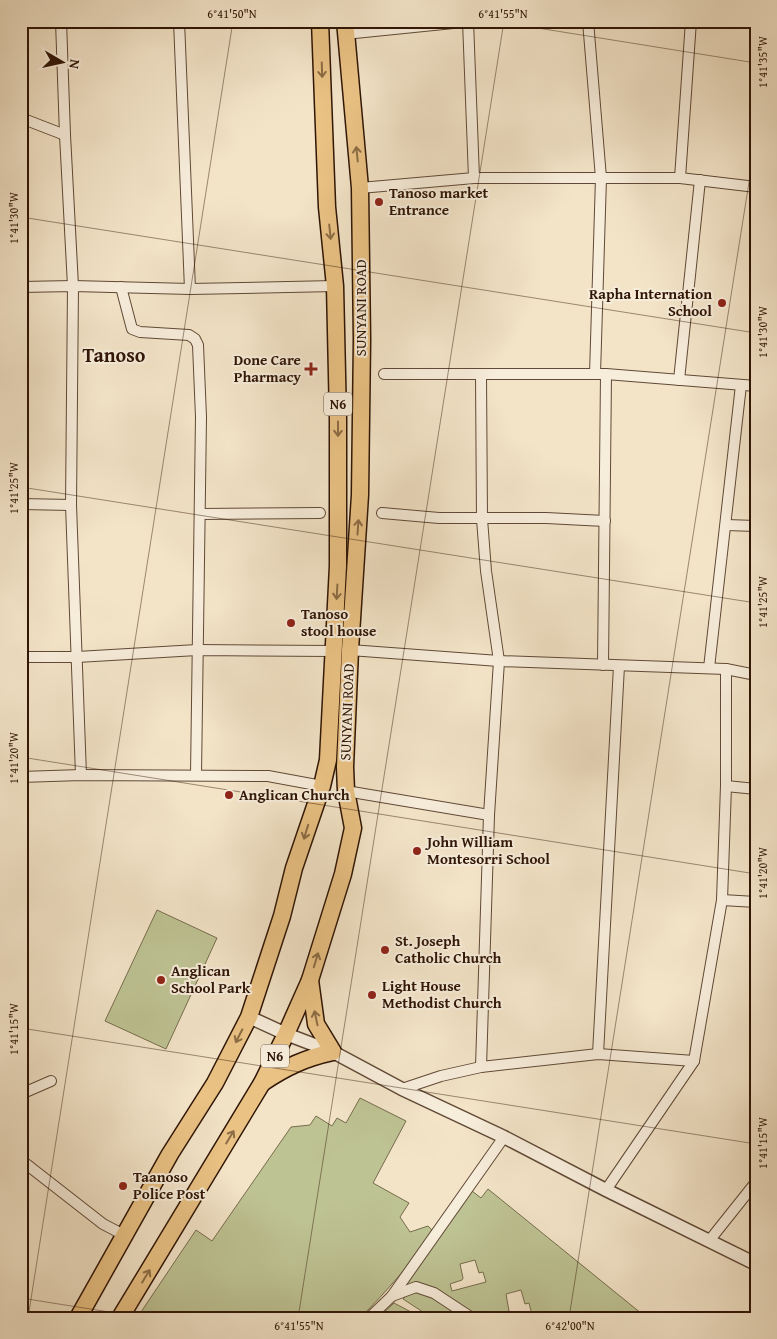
<svg xmlns="http://www.w3.org/2000/svg" width="777" height="1339" font-family="'Gentium Book Plus',serif">
<rect width="100%" height="100%" fill="#f3e4c8"/>
<filter id="stains"><feTurbulence type="fractalNoise" baseFrequency=".004" numOctaves="4"/><feColorMatrix values="0 0 0 0 .2 0 0 0 0 .09 0 0 0 0 .02 0 0 0 .5 -.17"/></filter>
<radialGradient id="worn" r=".72"><stop offset=".6" stop-color="#630" stop-opacity="0"/><stop offset="1" stop-color="#630" stop-opacity=".3"/></radialGradient>
<!-- green -->
<g fill="#bec394" stroke="#766c4c" fill-rule="evenodd">
<path d="M157,910L217,938L166,1049L105,1021Z"/>
<path d="M360,1098L406,1121L373,1183L409,1203L400,1217L410,1232L428,1226L434,1232C411,1263 387,1291 360,1318H137L196,1230L212,1241L291,1127L310,1125L316,1116L332,1126L337,1118L346,1123Z"/>
<path d="M488,1189L647,1318H522L532,1315L529,1303L525,1304L521,1290L506,1294L509,1311L497,1315V1318H434L427,1313L426,1314L403,1299L407,1295L403,1287L472,1191L481,1198ZM475,1260L479,1273L483,1272L486,1282L452,1291L450,1284L462,1280L463,1278L460,1264Z"/>
<path d="M394,1303L411,1312L407,1318H378Z"/>
</g>
<g fill="none" stroke-linecap="round" stroke-linejoin="round">
<!-- minor casing -->
<g stroke="#604936" stroke-width="12">
<g id="minor">
<path d="M61,21L65,135L73,286L71,505L81,775"/>
<path d="M179,21L190,289"/>
<path d="M468,21L474,178"/>
<path d="M588,21L601,178L595,374"/>
<path d="M345,34L473,21"/>
<path d="M21,118L65,135"/>
<path d="M680,178L691,21"/>
<path d="M360,188L474,178H680L756,187"/>
<path d="M21,287L73,286L190,289L335,286"/>
<path d="M121,287L132,329L140,332L189,335L195,339L198,345L201,417L196,775"/>
<path d="M384,374H606L756,386"/>
<path d="M481,375L482,519L486,571L499,661L489,815L481,1067"/>
<path d="M679,380L700,180"/>
<path d="M21,504L71,505"/>
<path d="M382,513L439,518H546L605,521"/>
<path d="M200,514L320,513"/>
<path d="M726,525L756,526"/>
<path d="M350,650L499,661L726,669L756,675"/>
<path d="M21,657H77L197,650L334,651"/>
<path d="M603,665L606,374"/>
<path d="M709,668L741,385"/>
<path d="M21,777L81,775L268,776L322,786"/>
<path d="M726,786L756,789"/>
<path d="M346,791L489,815"/>
<path d="M722,900L756,902"/>
<path d="M598,1054L619,666"/>
<path d="M402,1089L441,1076L481,1067L598,1054L694,1061"/>
<path d="M21,1094L51,1081"/>
<path d="M21,1160L103,1224L124,1235"/>
<path d="M606,1190L694,1061L722,900L726,786V669"/>
<path d="M709,1241L756,1182"/>
<path d="M392,1296L504,1137"/>
<path d="M369,1318L392,1296L416,1287L434,1293L472,1318"/>
</g>
</g>
<!-- tertiary casing -->
<g stroke="#604936" stroke-width="15">
<path id="tertiary" d="M249,1017L286,1034L333,1052L402,1089L504,1137L606,1190L756,1264"/>
</g>
<!-- primary casing -->
<g stroke="#2f1505" stroke-width="19">
<g id="primary">
<path d="M262,1083C286,1067 305,1058 333,1052L316,1024L310,980"/>
<path d="M78,1318L170,1154L215,1083L249,1017L282,916L294,868L322,786L328,760L338,566V419L335,286L327,207L320,21"/>
<path d="M120,1318L262,1083L286,1034L310,980L343,874L353,828L346,791L345,767L350,650L360,495L362,340L360,188L345,21"/>
</g>
</g>
<!-- minor -->
<use href="#minor" stroke="#f7eddb" stroke-width="10"/>
<!-- tertiary -->
<use href="#tertiary" stroke="#f7eddb" stroke-width="12"/>
<!-- primary -->
<use href="#primary" stroke="#eac284" stroke-width="16"/>
</g>
<!-- one-way arrows -->
<defs><path id="oneway-shaft" d="M-6 0H5M1.5-3L5.5 0L1.5 3" fill="none" stroke-width="1.6" stroke-linecap="round" stroke-linejoin="round" transform="scale(1.25)"/></defs>
<g stroke="#8c6c44">
<use href="#oneway-shaft" transform="translate(322 70) rotate(88)"/>
<use href="#oneway-shaft" transform="translate(357 154) rotate(-96)"/>
<use href="#oneway-shaft" transform="translate(330 232) rotate(84)"/>
<use href="#oneway-shaft" transform="translate(338 429) rotate(90)"/>
<use href="#oneway-shaft" transform="translate(358 527) rotate(-86)"/>
<use href="#oneway-shaft" transform="translate(337 592) rotate(93)"/>
<use href="#oneway-shaft" transform="translate(306 832) rotate(107)"/>
<use href="#oneway-shaft" transform="translate(316 960) rotate(-73)"/>
<use href="#oneway-shaft" transform="translate(316 1018) rotate(-102)"/>
<use href="#oneway-shaft" transform="translate(239 1036) rotate(117)"/>
<use href="#oneway-shaft" transform="translate(230 1137) rotate(-59)"/>
<use href="#oneway-shaft" transform="translate(146 1276) rotate(-59)"/>
</g>
<!-- ticks -->
<path fill="none" stroke="#2f1505" stroke-width="1" stroke-opacity="0.45" d="M494,21L756,63M21,217L756,333M21,487L756,603M21,757L756,874M21,1028L756,1144M21,1298L147,1318M28,1318L233,21M298,1318L504,21M569,1318L756,138"/>
<!-- markers -->
<g fill="#8f2418" stroke="#f7eddb" stroke-width="2">
<circle cx="379" cy="202" r="5"/>
<circle cx="722" cy="303" r="5"/>
<path d="M308.5 361.5h5v5h5v5h-5v5h-5v-5h-5v-5h5z"/>
<circle cx="291" cy="623" r="5"/>
<circle cx="229" cy="795" r="5"/>
<circle cx="417" cy="851" r="5"/>
<circle cx="385" cy="950" r="5"/>
<circle cx="161" cy="980" r="5"/>
<circle cx="372" cy="995" r="5"/>
<circle cx="123" cy="1186" r="5"/>
</g>
<g text-anchor="middle" stroke-width="4" stroke-linejoin="round" paint-order="stroke">
<!-- shield labels -->
<g fill="#f7eddb" stroke="#6b5645" stroke-width="1">
<rect x="324" y="392.5" width="28" height="23" rx="4"/>
<rect x="261" y="1044.5" width="28" height="23" rx="4"/>
</g>
<g font-size="14" font-weight="bold" fill="#2f1505">
<text x="338" y="409">N6</text>
<text x="275" y="1061">N6</text>
</g>
<!-- poi labels -->
<g font-size="15" font-weight="bold" fill="#2f1505" stroke="#f7eddb" text-anchor="start">
<text x="389" y="198">Tanoso market<tspan x="389" dy="17">Entrance</tspan></text>
<text x="712" y="299" text-anchor="end">Rapha Internation<tspan x="712" dy="17">School</tspan></text>
<text x="301" y="365" text-anchor="end">Done Care<tspan x="301" dy="17">Pharmacy</tspan></text>
<text x="301" y="619">Tanoso<tspan x="301" dy="17">stool house</tspan></text>
<text x="239" y="800">Anglican Church</text>
<text x="427" y="847">John William<tspan x="427" dy="17">Montesorri School</tspan></text>
<text x="395" y="946">St. Joseph<tspan x="395" dy="17">Catholic Church</tspan></text>
<text x="171" y="976">Anglican<tspan x="171" dy="17">School Park</tspan></text>
<text x="382" y="991">Light House<tspan x="382" dy="17">Methodist Church</tspan></text>
<text x="133" y="1182">Taanoso<tspan x="133" dy="17">Police Post</tspan></text>
</g>
<!-- street labels -->
<g font-size="15" fill="#2f1505" stroke="#f7eddb">
<text transform="translate(361 308) rotate(-90)" y="5">SUNYANI ROAD</text>
<text transform="translate(347 712) rotate(-88)" y="5">SUNYANI ROAD</text>
</g>
<!-- district labels -->
<g font-size="20" font-weight="bold" fill="#2f1505" stroke="#f7eddb">
<text x="114" y="362">Tanoso</text>
</g>
</g>
<!-- margin -->
<rect width="777" height="1339" fill="none" stroke="#f3e4c8" stroke-width="55"/>
<!-- north arrow -->
<g transform="translate(62 62) rotate(99)" stroke="#f7eddb" stroke-width="4" paint-order="stroke">
<path d="M0-4L9 19L0 12L-9 19Z" fill="#2f1505"/>
<text y="-8" font-size="14" font-weight="bold" text-anchor="middle" fill="#2f1505">N</text>
</g>
<rect x="28" y="28" width="722" height="1284" fill="none" stroke="#2f1505" stroke-width="2"/>
<g font-size="12" text-anchor="middle" fill="#2f1505">
<text x="232" y="18">6°41'50"N</text>
<text x="503" y="18">6°41'55"N</text>
<text transform="translate(763 62) rotate(-90)" y="4">1°41'35"W</text>
<text transform="translate(14 218) rotate(-90)" y="4">1°41'30"W</text>
<text transform="translate(763 332) rotate(-90)" y="4">1°41'30"W</text>
<text transform="translate(14 488) rotate(-90)" y="4">1°41'25"W</text>
<text transform="translate(763 602) rotate(-90)" y="4">1°41'25"W</text>
<text transform="translate(14 758) rotate(-90)" y="4">1°41'20"W</text>
<text transform="translate(763 873) rotate(-90)" y="4">1°41'20"W</text>
<text transform="translate(14 1029) rotate(-90)" y="4">1°41'15"W</text>
<text transform="translate(763 1143) rotate(-90)" y="4">1°41'15"W</text>
<text x="299" y="1330">6°41'55"N</text>
<text x="570" y="1330">6°42'00"N</text>
</g>
<rect width="100%" height="100%" filter="url(#stains)"/>
<rect width="100%" height="100%" fill="url(#worn)"/>
</svg>
